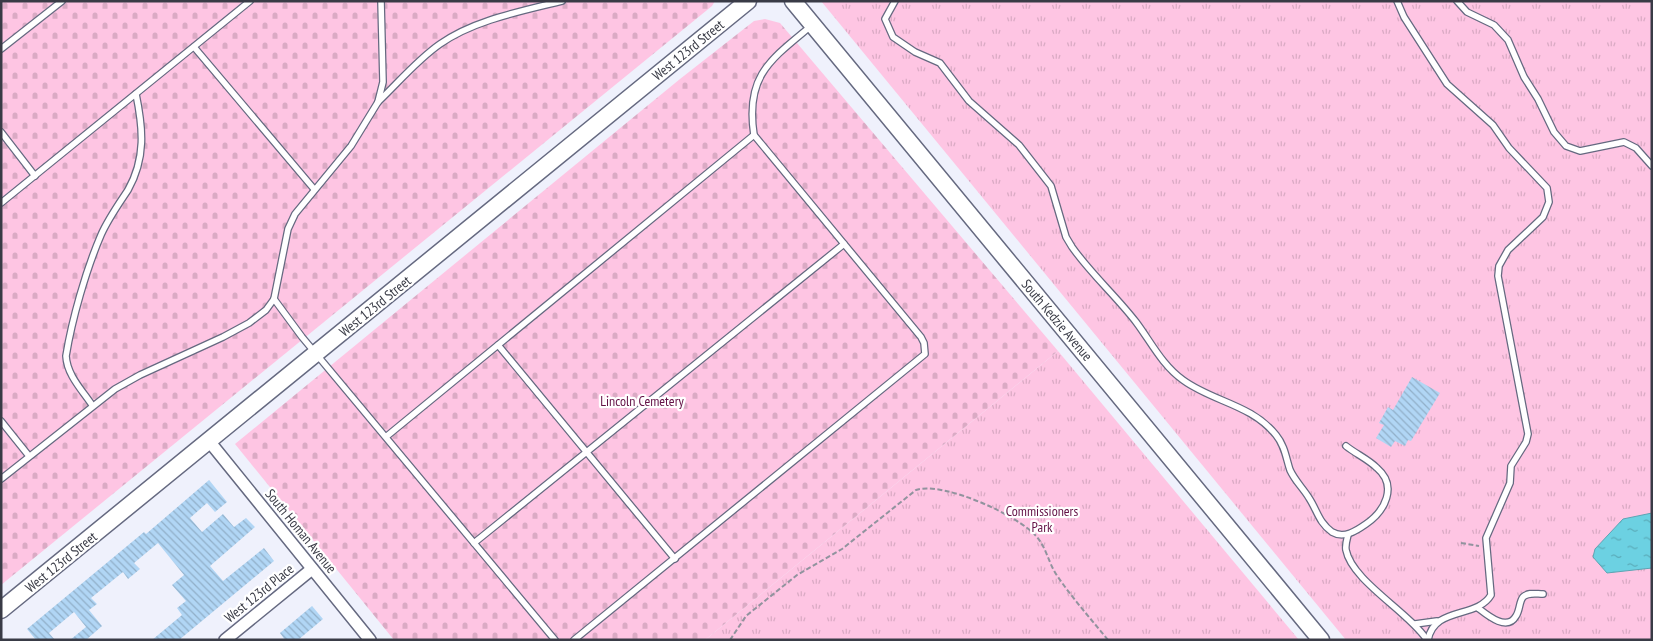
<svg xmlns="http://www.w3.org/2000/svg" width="1653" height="641" font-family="'PT Sans Narrow',sans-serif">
<defs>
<pattern id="grass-tufts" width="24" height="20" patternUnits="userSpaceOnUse" patternTransform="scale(1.25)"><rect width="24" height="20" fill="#fec5e3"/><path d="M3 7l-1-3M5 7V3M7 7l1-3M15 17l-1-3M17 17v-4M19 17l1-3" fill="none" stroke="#daaac4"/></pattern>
<pattern id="cemetery-stones" width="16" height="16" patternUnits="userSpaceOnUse" patternTransform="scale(1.25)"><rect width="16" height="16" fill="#fec5e3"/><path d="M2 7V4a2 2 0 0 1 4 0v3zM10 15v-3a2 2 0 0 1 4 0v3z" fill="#daaac4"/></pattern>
<pattern id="water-ripples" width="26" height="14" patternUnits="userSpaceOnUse" patternTransform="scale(1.25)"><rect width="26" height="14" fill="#6cd1e2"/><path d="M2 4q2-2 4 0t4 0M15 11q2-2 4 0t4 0" fill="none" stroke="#5aabb9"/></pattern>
<pattern id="building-back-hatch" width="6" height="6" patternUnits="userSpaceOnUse" patternTransform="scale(1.25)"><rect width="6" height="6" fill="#b1d6f5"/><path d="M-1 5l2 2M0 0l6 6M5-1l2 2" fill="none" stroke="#91afc8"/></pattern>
</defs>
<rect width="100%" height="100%" fill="#eff1fc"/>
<!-- grass -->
<g fill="url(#grass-tufts)">
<path d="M821,1H1652V640H1346Z"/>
<path d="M1058,351L1299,640H705Z"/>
</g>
<!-- cemetery -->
<g fill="url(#cemetery-stones)">
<path d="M1,1H715L712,6L1,585Z"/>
<path d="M765,19L780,23L1058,351L705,640H394L235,444L680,79L754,21Z"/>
</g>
<!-- water -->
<path fill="url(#water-ripples)" stroke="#5da4b3" d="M1652,513V568L1607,573L1593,557L1595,549L1623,519Z"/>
<!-- building -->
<g fill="url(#building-back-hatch)">
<path d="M1412,377L1440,393L1411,441L1408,440L1405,446L1395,441L1391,447L1376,438L1384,425L1379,423L1388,407L1393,410Z"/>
<path d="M209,480L227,502L215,512L207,503L190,518L202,532L223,514L234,527L246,518L255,527L210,566L223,581L264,548L274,561L179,640H152L182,615L177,608L186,601L172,585L184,575L158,543L134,563L140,569L128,579L123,572L91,598L97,604L89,610L102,626L86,640H70L86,627L74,612L49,633L55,640H36L27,629L144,532L146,534Z"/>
<path d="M312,606L323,619L298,640H285L280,633Z"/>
</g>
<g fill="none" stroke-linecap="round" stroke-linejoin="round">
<!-- lane casing -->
<g stroke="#656980" stroke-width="8">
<g id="lane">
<path d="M895,1L885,19L893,37L915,52L940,63L969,101L1019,145L1051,186L1066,237L1072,247C1091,274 1116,296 1136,322C1151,342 1162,365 1183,380C1213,402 1251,404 1276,435C1285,446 1286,458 1290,470C1295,481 1303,488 1309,498C1317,510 1319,523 1332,532C1344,539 1356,531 1366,524C1385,511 1398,486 1377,468C1368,459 1356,454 1346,446"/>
<path d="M1397,1L1404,17L1447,84L1493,125L1509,148L1547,188L1549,202L1543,217L1508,250L1499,266L1498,276L1528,434L1526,442L1511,466L1510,483L1486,538L1491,595C1477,619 1434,606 1428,640"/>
<path d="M1457,1L1467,12L1494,25L1508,40L1524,77L1538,99L1554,132L1566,146L1580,151L1624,142L1636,148L1652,166"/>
<path d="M194,47L314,189"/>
<path d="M1,49L62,1"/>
<path d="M378,102C398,83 417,60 440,44C474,20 522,11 562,1"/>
<path d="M1,132L35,176"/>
<path d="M1,203L250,1"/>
<path d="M274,299L302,337L555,640"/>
<path d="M498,345L675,559"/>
<path d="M92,405C82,390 67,375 66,356C72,319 86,270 101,235C108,219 118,205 128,190C146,158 143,128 136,94"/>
<path d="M1,421L29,456"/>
<path d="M387,436L754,135"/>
<path d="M1,479L115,389L140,375L223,337L249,323L266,310L274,299L288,229L295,214L351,146L378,102L383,82L381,1"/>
<path d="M1348,535C1347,539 1345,545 1346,550C1352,581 1409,612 1427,640"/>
<path d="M474,543L844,244"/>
<path d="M1478,608C1487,615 1507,632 1516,616C1520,610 1519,602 1523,597C1528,592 1536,594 1543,594"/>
<path d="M1415,624L1437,621"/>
<path d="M574,640L925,354L924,343L921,337L754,135C745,76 770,60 811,26"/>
</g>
</g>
<!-- street casing -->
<g stroke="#656980" stroke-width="14">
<g id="street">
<path d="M209,441L370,640"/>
<path d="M225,640L312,569"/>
</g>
</g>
<!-- secondary casing -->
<g stroke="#656980" stroke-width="19">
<g id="secondary">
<path d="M793,1L1321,640"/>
<path d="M1,610L748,1"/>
</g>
</g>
<!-- path -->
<g stroke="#91939e" stroke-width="2" stroke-dasharray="5 2.5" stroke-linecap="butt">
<path d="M1461,543L1479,546"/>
<path d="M730,640L746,616L797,575L842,549L916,490C943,481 1018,515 1037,537C1047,549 1049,565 1058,577C1073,599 1091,619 1108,640"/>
</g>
<!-- lane -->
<use href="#lane" stroke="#fff" stroke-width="5.5"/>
<!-- street -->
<use href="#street" stroke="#fff" stroke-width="11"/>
<!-- secondary -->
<use href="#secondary" stroke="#fff" stroke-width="16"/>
</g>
<g text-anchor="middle" stroke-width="4.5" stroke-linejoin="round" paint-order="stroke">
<!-- street labels -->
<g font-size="14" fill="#393b46" stroke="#fff">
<text transform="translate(688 50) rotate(-39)" y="5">West 123rd Street</text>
<text transform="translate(375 306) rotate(-39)" y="5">West 123rd Street</text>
<text transform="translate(1057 320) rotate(50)" y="5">South Kedzie Avenue</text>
<text transform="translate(301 531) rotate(51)" y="5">South Homan Avenue</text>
<text transform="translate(61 562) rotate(-39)" y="5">West 123rd Street</text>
<text transform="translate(259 593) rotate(-39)" y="5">West 123rd Place</text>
</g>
<!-- park labels -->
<g font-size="14" fill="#631146" stroke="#fff">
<text x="642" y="406">Lincoln Cemetery</text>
<text x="1042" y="516">Commissioners<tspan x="1042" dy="16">Park</tspan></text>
</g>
</g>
<!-- border -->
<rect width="1653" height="641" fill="none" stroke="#393b46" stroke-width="5"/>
</svg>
